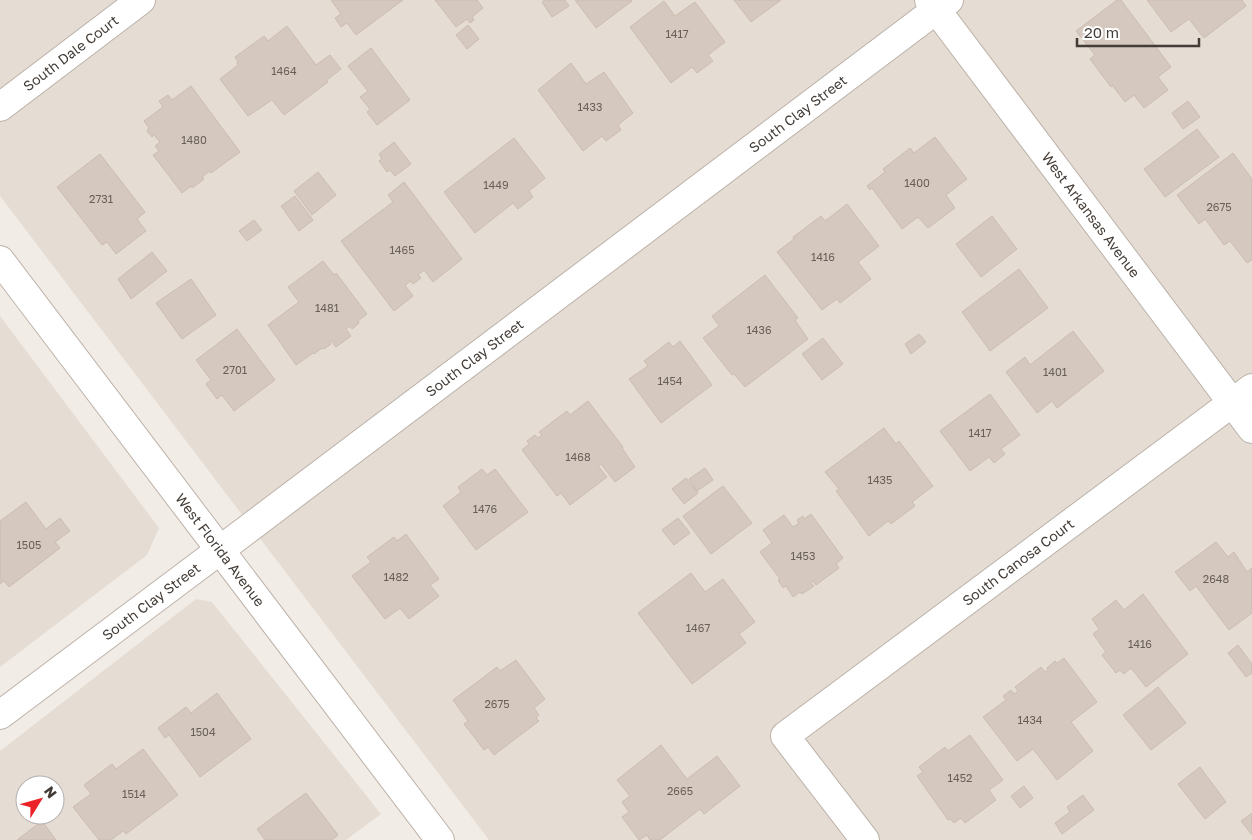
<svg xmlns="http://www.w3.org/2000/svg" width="1252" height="840" font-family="'Golos Text',sans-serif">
<rect width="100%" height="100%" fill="#f2ece6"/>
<!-- residential -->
<g fill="#e5ddd4" fill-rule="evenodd">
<path d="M0,0H1252V840H489L0,196Z"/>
<path d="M0,316L159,528L147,555L0,667Z"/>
<path d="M196,599L212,602L381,814L346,840H0V751ZM25,785H55V815H25Z"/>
</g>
<!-- building -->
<g fill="#d5c8bf" stroke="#cdbcb0">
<path d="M331,0H403L356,35L347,23L341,27L335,18L341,14Z"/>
<path d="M435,0H477L483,8L472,17L474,20L470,23L467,19L456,27Z"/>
<path d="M545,0H565L569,6L552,17L542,2Z"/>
<path d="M575,0H631L632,1L596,28Z"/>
<path d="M734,0H781L751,22Z"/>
<path d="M1117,0H1121L1171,67L1158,77L1168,90L1144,108L1134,95L1125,102L1112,85L1111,87L1090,59L1095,55L1076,31Z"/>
<path d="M1147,0H1242L1246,6L1204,38L1189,19L1171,32Z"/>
<path d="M664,1L675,16L695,2L725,42L708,55L713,61L697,73L692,67L671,83L630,27Z"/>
<path d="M468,25L479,39L467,49L456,35Z"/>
<path d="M287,26L316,65L330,55L341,69L327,80L328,82L284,115L272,100L248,116L220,79L238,65L237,63L238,62L235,57L264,36L268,41Z"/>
<path d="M371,48L410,100L377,125L367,112L370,109L360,97L368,91L348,66Z"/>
<path d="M571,63L586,84L604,72L633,113L618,125L621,130L617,133L606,141L602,136L583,151L538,90Z"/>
<path d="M191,86L240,152L211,173L210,171L202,177L204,179L192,188L191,186L182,193L153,155L159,151L155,146L160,142L154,135L152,137L147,131L149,128L144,121L163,107L159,101L168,95L172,100Z"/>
<path d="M1188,101L1200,117L1183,129L1172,113Z"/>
<path d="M1197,129L1219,157L1165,197L1144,169Z"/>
<path d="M935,137L967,179L946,195L955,208L928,228L918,217L902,229L872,188L870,190L867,186L885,172L883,169L910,148L914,153Z"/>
<path d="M514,138L545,178L529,191L533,197L518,209L513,203L475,233L444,192Z"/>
<path d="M394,142L411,164L395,176L390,170L387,172L379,161L382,159L379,154Z"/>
<path d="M1233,153L1252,179V260L1247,263L1230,241L1224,245L1205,219L1199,224L1177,195Z"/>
<path d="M100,154L145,212L137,219L146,231L116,254L107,242L102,245L57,187Z"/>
<path d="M318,172L336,195L312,215L294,191Z"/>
<path d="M404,182L462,259L433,282L424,270L418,275L421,278L413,284L411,281L405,285L413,296L394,311L341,241L393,202L388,195Z"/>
<path d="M295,196L313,220L299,231L281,206Z"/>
<path d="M847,204L879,246L858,262L871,279L840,303L837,299L822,310L777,252L794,239L793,237L821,216L825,221Z"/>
<path d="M992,216L1017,249L981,277L956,244Z"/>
<path d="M254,220L262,230L247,241L239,231Z"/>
<path d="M152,252L167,271L131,299L118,279Z"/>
<path d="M323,261L334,275L336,273L367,314L358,321L359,323L352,329L350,326L346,329L351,336L336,347L331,341L329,342L331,344L324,349L322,348L314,354L313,353L296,365L268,325L299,302L288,287Z"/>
<path d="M1019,269L1048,308L990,351L962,312Z"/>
<path d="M765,275L798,318L795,320L808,339L745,387L734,374L732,375L703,338L719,326L712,316Z"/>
<path d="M191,279L216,315L182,339L156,303Z"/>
<path d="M237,329L275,380L234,411L222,395L217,399L206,384L211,380L196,360Z"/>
<path d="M1073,331L1104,371L1057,408L1052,401L1037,413L1006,372L1025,357L1030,365Z"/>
<path d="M919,334L926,342L911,354L905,344Z"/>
<path d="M823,338L843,364L822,380L802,354Z"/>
<path d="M680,341L712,385L661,423L629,379L648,366L644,361L669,342L673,347Z"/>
<path d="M990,394L1020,435L1001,449L1005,454L994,463L989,457L970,471L940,431Z"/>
<path d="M588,401L623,447L622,448L635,467L615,482L601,464L598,466L607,477L570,505L561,493L557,496L522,450L529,444L527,441L535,435L538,438L542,435L539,432L567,411L570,415Z"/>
<path d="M884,428L896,444L899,441L933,486L912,502L915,506L891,524L888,521L869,536L836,491L839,489L825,472Z"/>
<path d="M705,468L713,480L697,491L689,479Z"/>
<path d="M482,469L487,475L495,469L528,512L476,550L443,506L461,492L458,487Z"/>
<path d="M686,478L698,493L684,504L672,489Z"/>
<path d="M723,486L752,523L711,554L683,516Z"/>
<path d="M26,502L46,529L60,518L70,531L55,542L60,548L9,587L4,581L0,584V521Z"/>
<path d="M811,514L843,558L836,564L839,568L816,585L813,581L811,583L814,586L802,594L800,592L793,597L786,586L783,588L778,580L780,579L760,552L772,543L763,530L784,515L793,527L799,523L797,520L803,516L804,519Z"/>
<path d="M678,518L690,533L674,545L662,530Z"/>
<path d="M406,534L439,579L430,585L439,596L409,619L400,608L385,619L352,576L371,562L367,557L394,537L397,541Z"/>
<path d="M1216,542L1228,557L1234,552L1247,572L1252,568V613L1229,630L1196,586L1190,591L1175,572Z"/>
<path d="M691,573L705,592L723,579L755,622L739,634L746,643L692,684L638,613Z"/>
<path d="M1143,594L1188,654L1146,687L1131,668L1124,674L1120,670L1116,673L1102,655L1106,652L1093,634L1099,629L1092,619L1116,600L1124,610Z"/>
<path d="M1238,645L1252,664V673L1246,677L1228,653Z"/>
<path d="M1064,658L1097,702L1071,722L1093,751L1057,780L1033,749L1017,761L983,717L1006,700L1003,696L1011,690L1014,694L1018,691L1015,687L1041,667L1045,672L1048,670L1047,668L1055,661L1057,663Z"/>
<path d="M516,660L545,699L534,708L539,715L536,718L539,721L494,755L488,747L484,750L464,724L468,721L453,700L497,667L500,671Z"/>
<path d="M1158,687L1186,723L1151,750L1123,715Z"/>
<path d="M217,693L251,739L200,777L169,735L165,738L158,728L186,707L191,713Z"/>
<path d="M970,735L1003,780L989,790L996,800L965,823L961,818L954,823L950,819L948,820L917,776L923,772L919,767L945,747L948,751Z"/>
<path d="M661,745L687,779L717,756L740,786L704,814L700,809L660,840H650L647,835L639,840L622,817L629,812L622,802L630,796L617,780Z"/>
<path d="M143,749L178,795L126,834L123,831L111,840H99L73,807L91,794L84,785L112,764L116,769Z"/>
<path d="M1200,767L1226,802L1205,819L1178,784Z"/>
<path d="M1024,786L1033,798L1020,808L1011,796Z"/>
<path d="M306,793L338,835L332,840H265L257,829Z"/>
<path d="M1083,795L1094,810L1062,834L1055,823L1070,812L1067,807Z"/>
<path d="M1252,813V835L1241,821Z"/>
<path d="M42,821L56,840H17Z"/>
</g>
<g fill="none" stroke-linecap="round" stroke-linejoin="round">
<!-- minor casing -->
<g stroke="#bcb2a9" stroke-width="30">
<g id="minor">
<path id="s1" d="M929,0L1252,429"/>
<path id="s2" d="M0,107L141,0"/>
<path id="s3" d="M220,550L949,0"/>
<path id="s4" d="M865,840L785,736L1252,388"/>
</g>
</g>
<!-- tertiary casing -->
<g stroke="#bcb2a9" stroke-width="30">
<g id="tertiary">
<path id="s5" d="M0,260L440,840"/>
<path id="s6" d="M0,715L220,550"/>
</g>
</g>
<!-- minor -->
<use href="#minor" stroke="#fff" stroke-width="28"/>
<!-- tertiary -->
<use href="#tertiary" stroke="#fff" stroke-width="28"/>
</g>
<g text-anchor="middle" stroke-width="4.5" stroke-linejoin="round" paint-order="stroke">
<!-- number labels -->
<g font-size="11" fill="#685f58">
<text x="677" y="38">1417</text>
<text x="284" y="75">1464</text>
<text x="590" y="111">1433</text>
<text x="194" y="144">1480</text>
<text x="917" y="187">1400</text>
<text x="496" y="189">1449</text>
<text x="101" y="203">2731</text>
<text x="1219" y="211">2675</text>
<text x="402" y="254">1465</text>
<text x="823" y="261">1416</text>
<text x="327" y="312">1481</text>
<text x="759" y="334">1436</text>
<text x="235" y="374">2701</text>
<text x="1055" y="376">1401</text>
<text x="670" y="385">1454</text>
<text x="980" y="437">1417</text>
<text x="578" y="461">1468</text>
<text x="880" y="484">1435</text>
<text x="485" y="513">1476</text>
<text x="29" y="549">1505</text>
<text x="803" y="560">1453</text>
<text x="396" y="581">1482</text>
<text x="1216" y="583">2648</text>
<text x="698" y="632">1467</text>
<text x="1140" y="648">1416</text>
<text x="497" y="708">2675</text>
<text x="1030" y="724">1434</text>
<text x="203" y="736">1504</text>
<text x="960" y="782">1452</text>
<text x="680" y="795">2665</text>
<text x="134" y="798">1514</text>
</g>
<!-- street labels -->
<g font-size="14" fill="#443c36" stroke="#fff">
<text dy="5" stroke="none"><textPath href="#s2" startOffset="89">South Dale Court</textPath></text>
<text dy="5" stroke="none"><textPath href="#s3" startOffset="724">South Clay Street</textPath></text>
<text dy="5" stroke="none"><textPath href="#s1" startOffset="269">West Arkansas Avenue</textPath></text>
<text dy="5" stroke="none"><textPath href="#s3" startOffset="319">South Clay Street</textPath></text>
<text dy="5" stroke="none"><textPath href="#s5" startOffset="364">West Florida Avenue</textPath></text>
<text dy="5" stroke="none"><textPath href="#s4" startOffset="422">South Canosa Court</textPath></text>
<text dy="5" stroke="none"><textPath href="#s6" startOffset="189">South Clay Street</textPath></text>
</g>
</g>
<!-- north arrow -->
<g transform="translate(40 800) rotate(53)"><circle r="24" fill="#ffffff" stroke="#b4b1af"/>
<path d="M0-4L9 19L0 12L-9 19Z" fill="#eb2329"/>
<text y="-8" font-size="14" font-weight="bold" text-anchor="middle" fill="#443c36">N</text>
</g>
<!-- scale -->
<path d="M1077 38v8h122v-8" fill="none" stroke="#443c36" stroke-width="2.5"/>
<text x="1084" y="38" font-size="15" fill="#443c36" stroke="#ffffff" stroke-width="4" paint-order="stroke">20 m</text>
</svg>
